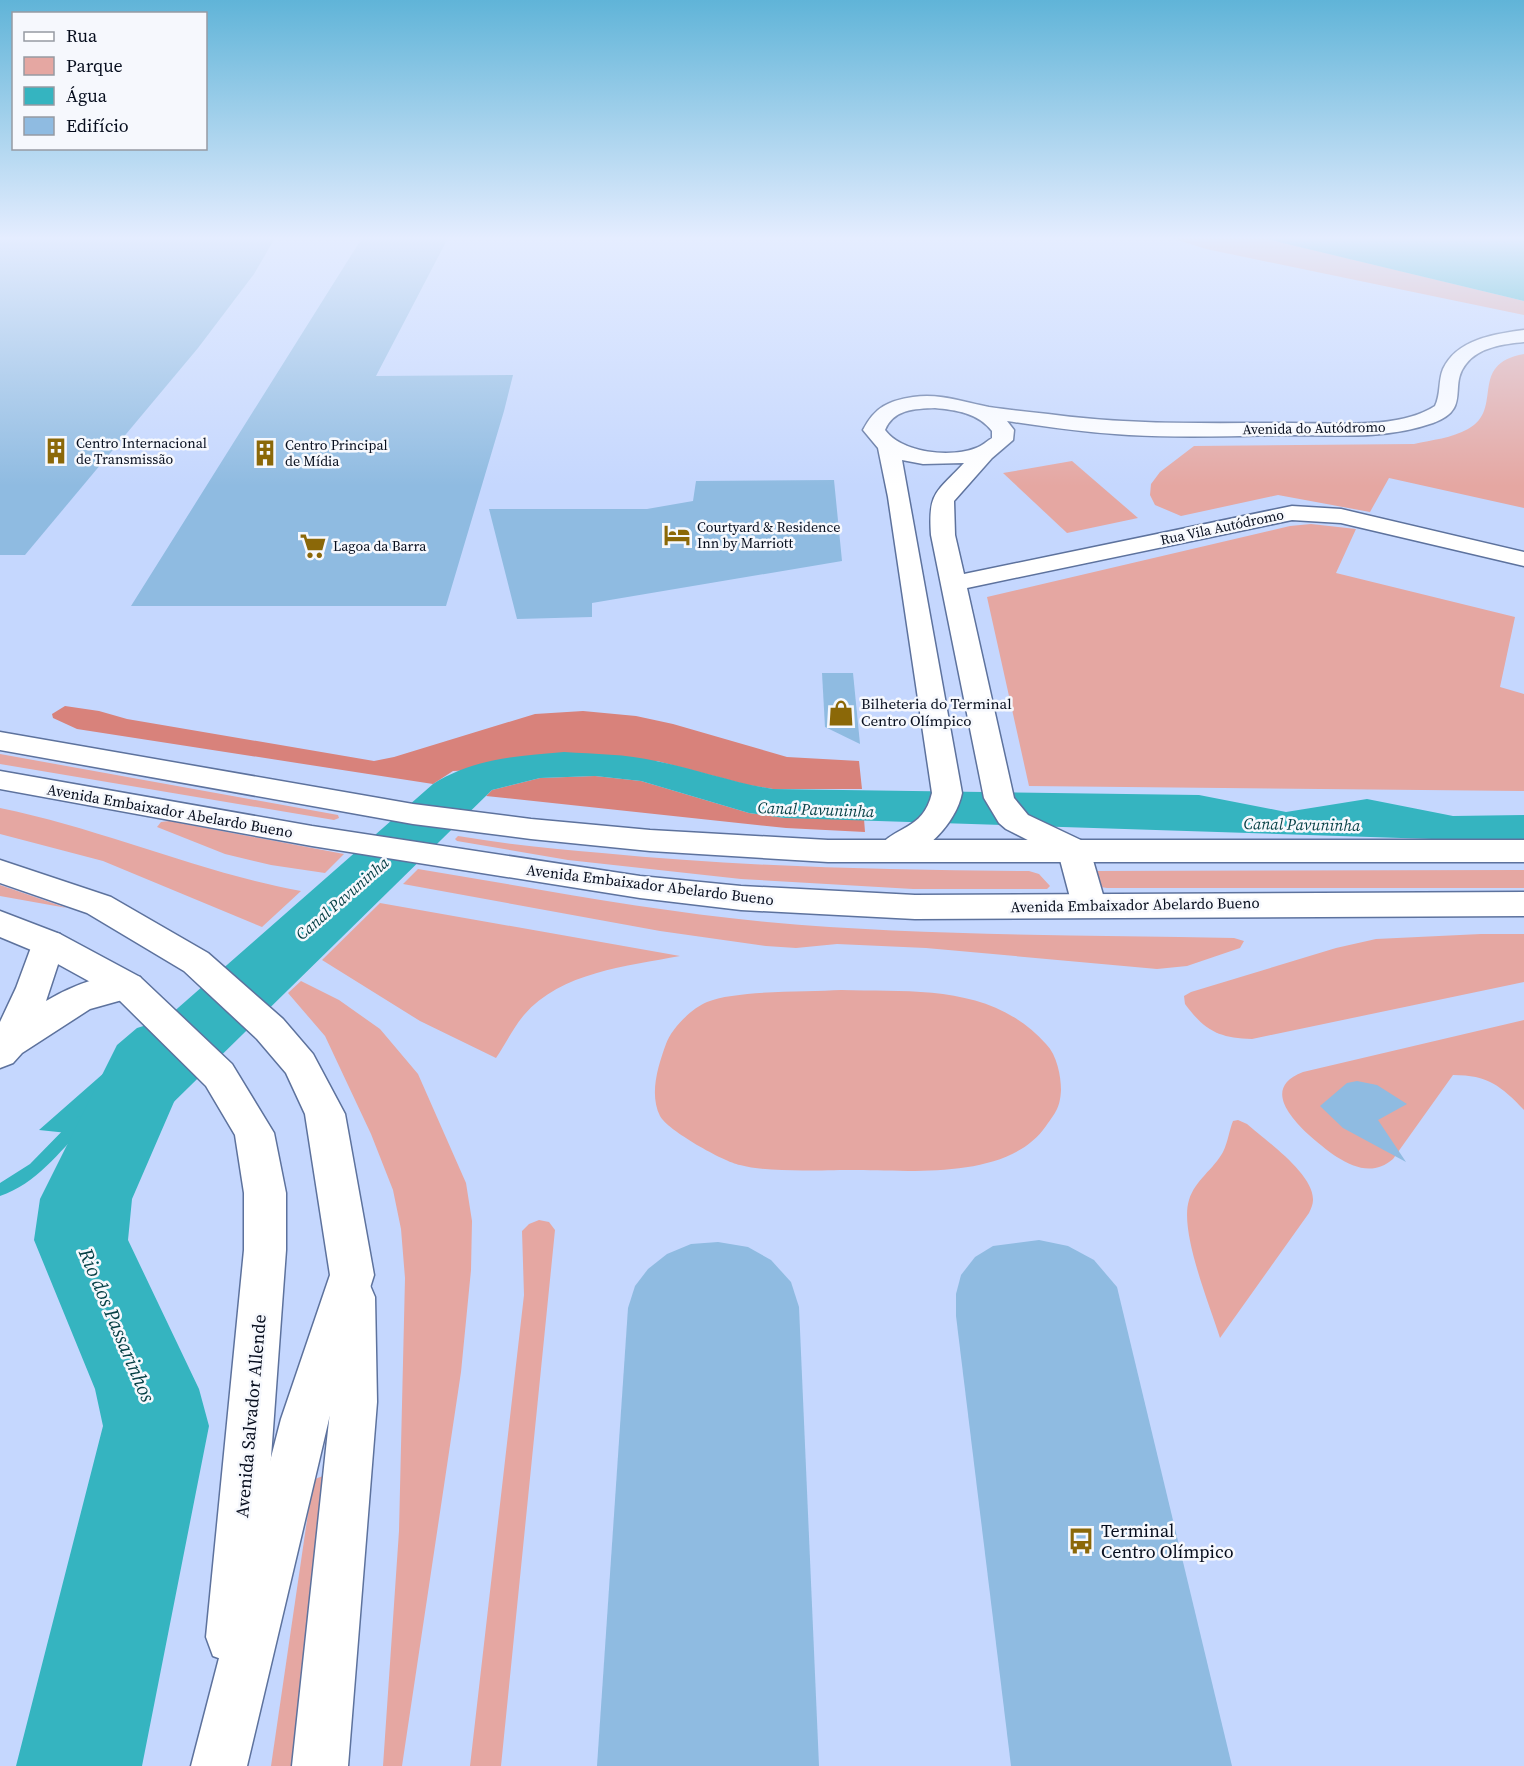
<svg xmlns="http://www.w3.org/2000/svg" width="1524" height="1766" font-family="'Source Serif 4',serif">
<rect width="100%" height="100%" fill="#c5d7fe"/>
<!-- green -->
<g fill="#e5a7a2">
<path d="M1172,238H1264L1524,301V315L1206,249Z"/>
<path d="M1524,354V508L1389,478L1370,512L1278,495L1181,516L1155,505L1150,495L1151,484L1160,472L1194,446L1414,444C1432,440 1452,438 1468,429C1505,409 1467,364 1524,354Z"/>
<path d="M1072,461L1138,518L1067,533L1003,473Z"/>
<path d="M1311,524L1356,529L1336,573L1515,617L1500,687L1524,694V791L1029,786L987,597L1290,526Z"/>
<path d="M0,754L338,815L339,818L334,820L0,764Z"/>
<path d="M0,808C103,829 198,872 301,891L262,927L103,861L0,834Z"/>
<path d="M169,821L344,854L325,873L271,865L225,854L157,827L161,822Z"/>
<path d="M458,836C505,844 554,849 602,853C744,867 886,870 1029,871L1039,874L1050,886L1047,889H913L741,879L568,860L457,841L455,839Z"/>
<path d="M418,869C534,888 650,911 767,922C922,936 1078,935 1234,938L1244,941L1240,948L1187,966L1157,969L926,948L837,944L796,948L766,946L660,931L403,884Z"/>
<path d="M1524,870V888H1107L1100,887L1095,871Z"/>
<path d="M0,885L67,908L0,896Z"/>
<path d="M380,903L680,956C627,966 561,972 524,1015C513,1028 505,1045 496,1058L420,1021L322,960Z"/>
<path d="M1481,934H1524V982L1252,1039C1219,1038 1205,1031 1185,1004L1184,996L1191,992L1336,948L1376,939Z"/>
<path d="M301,981L339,1000L380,1029L418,1074L466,1183L472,1221L471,1270L461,1372L402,1766H383L399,1531L405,1278L401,1229L393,1190L371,1134L325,1036L288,993Z"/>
<path d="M841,990C915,992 992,984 1046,1044C1057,1055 1061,1076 1061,1090C1060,1108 1056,1112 1046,1126C1008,1181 909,1170 850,1170C819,1170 769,1173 740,1165C724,1162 667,1130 660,1116C649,1094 658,1066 666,1044C671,1029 692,1008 707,1002C736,990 808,992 841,990Z"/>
<path d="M1524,1020V1110C1501,1086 1488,1075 1453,1075L1393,1159C1365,1184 1331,1154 1309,1135C1288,1115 1264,1087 1303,1072Z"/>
<path d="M1238,1120L1247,1124C1265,1140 1314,1174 1313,1200C1313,1204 1311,1209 1309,1213L1220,1338C1210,1305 1179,1232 1189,1200C1195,1180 1214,1169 1223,1152C1228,1142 1229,1131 1233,1121Z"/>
<path d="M539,1220L549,1222L555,1230L501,1766H470L524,1295L522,1231L529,1224Z"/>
<path d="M323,1476L329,1478L293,1766H271L312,1486L315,1479Z"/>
</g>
<!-- forest -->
<g fill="#d8827b">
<path d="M65,706L99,711L127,719L374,761L394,757L535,714L583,711L636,716L673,724L787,757L859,761L862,789H773L748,785L657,761L453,771L433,784L77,729L53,718L52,714Z"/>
<path d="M595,776L641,781L749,813L785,818L864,819L865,832L786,828L486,796L492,790L540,778Z"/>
</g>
<!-- water -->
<g fill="#35b4c0">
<path d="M1264,238H1524V301L1283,243Z"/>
<path d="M564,752C595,754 626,754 656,761C696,769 734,783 773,789L1199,795L1286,812L1367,799L1453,816L1524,815V842L785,818L749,813L641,781L595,776L540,778L492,790L135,1140L39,1130L433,784C474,758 518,756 564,752Z"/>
</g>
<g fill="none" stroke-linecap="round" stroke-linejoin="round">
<!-- stream -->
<path fill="#35b4c0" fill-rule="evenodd" d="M80,1116L85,1118L87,1122L85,1126C59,1152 36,1184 0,1196V1183L30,1164L75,1118Z"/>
<!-- river -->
<path fill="#35b4c0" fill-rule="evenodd" d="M166,1019L195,1028L208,1051L195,1074L180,1088L132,1199L128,1240L199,1389L209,1426L142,1766H16L103,1426L95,1389L34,1240L40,1199L117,1045L137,1028Z"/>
</g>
<!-- building -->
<g fill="#8fbbe1">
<path d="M0,238H275L254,274L198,348L25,555H0Z"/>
<path d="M362,238H448L376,376L513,375L504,411L446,606H131Z"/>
<path d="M834,480L842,561L592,603V617L517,619L489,509H647L693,501L696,481Z"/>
<path d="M822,673H853L860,744L825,727Z"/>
<path d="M1357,1081L1377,1085L1407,1104L1378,1120L1406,1162L1343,1128L1320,1106L1347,1083Z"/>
<path d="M1039,1240L1068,1246L1094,1260L1117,1287L1232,1766H1011L956,1316V1294L961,1275L975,1257L993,1246Z"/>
<path d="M718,1242L748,1247L771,1260L791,1282L799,1307L819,1766H597L628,1308L635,1286L648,1269L667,1254L691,1244Z"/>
</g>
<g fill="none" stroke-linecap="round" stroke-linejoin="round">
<!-- minor casing -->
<g stroke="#5d729d" stroke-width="3">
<path id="minor" d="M1524,330V342C1504,344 1479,347 1466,364C1448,386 1472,409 1433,423C1385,440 1334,435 1284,435C1233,436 1181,438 1129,435C1088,433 1047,427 1007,421L1014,430L1013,440L992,458L954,501L955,535L964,574L1292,506L1341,509L1524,552V566L1341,523L1292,520L967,588L1014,798L1028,815L1085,842L1090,850L1106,905L1101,913L1089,917L1077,913L1072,905L1059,856L1006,829L999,823L984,798L931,535C928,492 936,493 964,463L923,464L902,460L962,793C956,825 916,867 882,858L877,850C893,825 923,832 932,793L888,497L878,448L863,430C875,407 888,401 913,397C940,393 963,402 989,407C1009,410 1028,412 1048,414C1127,425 1204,423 1284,423C1329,422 1396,431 1435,406C1441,394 1438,381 1443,369C1457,339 1495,334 1524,330ZM935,408C956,410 978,413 992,431V438C987,441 982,446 976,448C950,458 902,453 885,430C894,409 914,409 935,408Z"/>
</g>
<!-- tertiary casing -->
<g stroke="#5d729d" stroke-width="3">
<path id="tertiary" d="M48,931L60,934L65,943L46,1001C69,987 113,968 140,977L145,986L140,995L90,1009L22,1053L13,1063L0,1068V1022L16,988L36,934Z"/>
</g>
<!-- primary casing -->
<g stroke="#5d729d" stroke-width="3">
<g id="primary">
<path d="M0,732L413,804L531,819L650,830L828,840H1524V862H828L650,851L531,839L413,824L0,750Z"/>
<path d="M0,911L60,934L140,977L232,1064L274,1133L286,1193V1250L258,1637L251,1656L232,1663L213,1656L206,1637L244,1250V1193L235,1135L206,1086L114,995L36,952L0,937Z"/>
<path d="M353,1277L369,1283L375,1297L377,1402L348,1766H292L331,1402V1297L337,1283Z"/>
</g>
</g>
<!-- trunk casing -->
<g stroke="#5d729d" stroke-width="3">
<g id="trunk">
<path d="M0,771L312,826L640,876L741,886L915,895L1524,892V916L915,919L741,910L640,898L312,846L0,789Z"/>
<path d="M0,860L111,897L208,953L283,1019L313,1054L345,1114L374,1275L329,1419L247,1766H191L281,1419L330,1275L305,1114L286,1073L257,1039L184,971L87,913L0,883Z"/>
</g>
</g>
<!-- minor -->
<use href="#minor" fill="#fff" fill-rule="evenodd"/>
<!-- tertiary -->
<use href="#tertiary" fill="#fff" fill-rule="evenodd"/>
<!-- primary -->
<use href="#primary" fill="#fff" fill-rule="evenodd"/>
<!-- trunk -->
<use href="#trunk" fill="#fff" fill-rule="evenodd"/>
</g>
<!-- sky -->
<linearGradient id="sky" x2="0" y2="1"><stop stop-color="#60b4d8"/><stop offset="0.49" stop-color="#e5edff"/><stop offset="1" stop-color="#e5edff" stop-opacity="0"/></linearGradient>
<rect width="1524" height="486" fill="url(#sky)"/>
<!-- icons -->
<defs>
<g id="building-bare" transform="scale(2.07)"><path d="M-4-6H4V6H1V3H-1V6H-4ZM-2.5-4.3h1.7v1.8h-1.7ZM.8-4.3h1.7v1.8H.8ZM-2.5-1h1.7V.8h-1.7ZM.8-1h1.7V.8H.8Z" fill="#8b6808" stroke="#f6f8fd" stroke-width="2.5" paint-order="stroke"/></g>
<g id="hotel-bare" transform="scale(2.07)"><path d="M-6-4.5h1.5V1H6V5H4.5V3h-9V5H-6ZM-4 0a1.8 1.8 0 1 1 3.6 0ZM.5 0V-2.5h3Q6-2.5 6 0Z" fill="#8b6808" stroke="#f6f8fd" stroke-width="2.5" paint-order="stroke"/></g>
<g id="supermarket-bare" transform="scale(2.07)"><path d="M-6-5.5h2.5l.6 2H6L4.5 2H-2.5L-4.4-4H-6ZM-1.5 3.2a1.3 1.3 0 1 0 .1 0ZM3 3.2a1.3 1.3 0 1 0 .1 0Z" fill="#8b6808" stroke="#f6f8fd" stroke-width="2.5" paint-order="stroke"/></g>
<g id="shop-bare" transform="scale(2.07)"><path d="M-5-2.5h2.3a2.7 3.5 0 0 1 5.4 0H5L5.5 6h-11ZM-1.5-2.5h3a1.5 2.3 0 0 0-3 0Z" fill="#8b6808" stroke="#f6f8fd" stroke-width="2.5" paint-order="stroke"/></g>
<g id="bus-bare" transform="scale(2.07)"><path d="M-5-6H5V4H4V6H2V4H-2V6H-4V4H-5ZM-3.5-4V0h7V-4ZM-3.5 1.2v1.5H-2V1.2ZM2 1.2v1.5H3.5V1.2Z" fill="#8b6808" stroke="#f6f8fd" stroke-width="2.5" paint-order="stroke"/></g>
</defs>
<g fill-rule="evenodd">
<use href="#building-bare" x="56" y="451"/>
<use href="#building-bare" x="265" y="453"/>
<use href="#hotel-bare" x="677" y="535"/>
<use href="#supermarket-bare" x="313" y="546"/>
<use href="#shop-bare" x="841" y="713"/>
<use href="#bus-bare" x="1081" y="1541"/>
</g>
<g text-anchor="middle" stroke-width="5" stroke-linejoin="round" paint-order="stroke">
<!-- far-street labels -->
<g font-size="14" fill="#060d1d" stroke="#f6f8fd">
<text transform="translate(1314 428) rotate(-1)" y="5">Avenida do Autódromo</text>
<text transform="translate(1222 527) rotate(-12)" y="5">Rua Vila Autódromo</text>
</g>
<!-- far-poi labels -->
<g font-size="14" fill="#060d1d" stroke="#f6f8fd" text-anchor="start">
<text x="76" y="448">Centro Internacional<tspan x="76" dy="16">de Transmissão</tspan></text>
<text x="285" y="450">Centro Principal<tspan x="285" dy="16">de Mídia</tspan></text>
<text x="697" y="532">Courtyard &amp; Residence<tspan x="697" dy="16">Inn by Marriott</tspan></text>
<text x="333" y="551">Lagoa da Barra</text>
</g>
<!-- poi labels -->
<g font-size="15" fill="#060d1d" stroke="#f6f8fd" text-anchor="start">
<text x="861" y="709">Bilheteria do Terminal<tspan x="861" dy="17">Centro Olímpico</tspan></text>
</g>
<!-- street labels -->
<g font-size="15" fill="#060d1d" stroke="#f6f8fd">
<text transform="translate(170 811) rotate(10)" y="5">Avenida Embaixador Abelardo Bueno</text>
<text transform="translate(650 885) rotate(7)" y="5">Avenida Embaixador Abelardo Bueno</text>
<text transform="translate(1135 905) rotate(-1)" y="5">Avenida Embaixador Abelardo Bueno</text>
</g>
<!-- water labels -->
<g font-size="16" font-style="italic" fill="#053f45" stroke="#f6f8fd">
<text transform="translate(816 809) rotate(2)" y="6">Canal Pavuninha</text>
<text transform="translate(1302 824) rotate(1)" y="6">Canal Pavuninha</text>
<text transform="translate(342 898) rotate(-41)" y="6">Canal Pavuninha</text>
</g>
<!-- near-street labels -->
<g font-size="18" fill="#060d1d" stroke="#f6f8fd">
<text transform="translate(251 1416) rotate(-85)" y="6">Avenida Salvador Allende</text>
</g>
<!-- near-poi labels -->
<g font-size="18" fill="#060d1d" stroke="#f6f8fd" text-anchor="start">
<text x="1101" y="1537">Terminal<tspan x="1101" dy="21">Centro Olímpico</tspan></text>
</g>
<!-- near-water labels -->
<g font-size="20" font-style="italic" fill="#053f45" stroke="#f6f8fd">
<text transform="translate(117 1325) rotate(67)" y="7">Rio dos Passarinhos</text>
</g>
</g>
<!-- legend -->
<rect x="12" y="12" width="195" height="138" fill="#f6f8fd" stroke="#969aa3" stroke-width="1.5"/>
<rect x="24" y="32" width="30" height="9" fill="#ffffff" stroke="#969aa3" stroke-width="1.5"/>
<text x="66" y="42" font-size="18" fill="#060d1d">Rua</text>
<rect x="24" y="57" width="30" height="18" fill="#e5a7a2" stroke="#969aa3" stroke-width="1.5"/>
<text x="66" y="72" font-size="18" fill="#060d1d">Parque</text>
<rect x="24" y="87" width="30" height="18" fill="#35b4c0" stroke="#969aa3" stroke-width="1.5"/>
<text x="66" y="102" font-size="18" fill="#060d1d">Água</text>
<rect x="24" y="117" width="30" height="18" fill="#8fbbe1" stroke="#969aa3" stroke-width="1.5"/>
<text x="66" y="132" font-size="18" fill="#060d1d">Edifício</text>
</svg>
